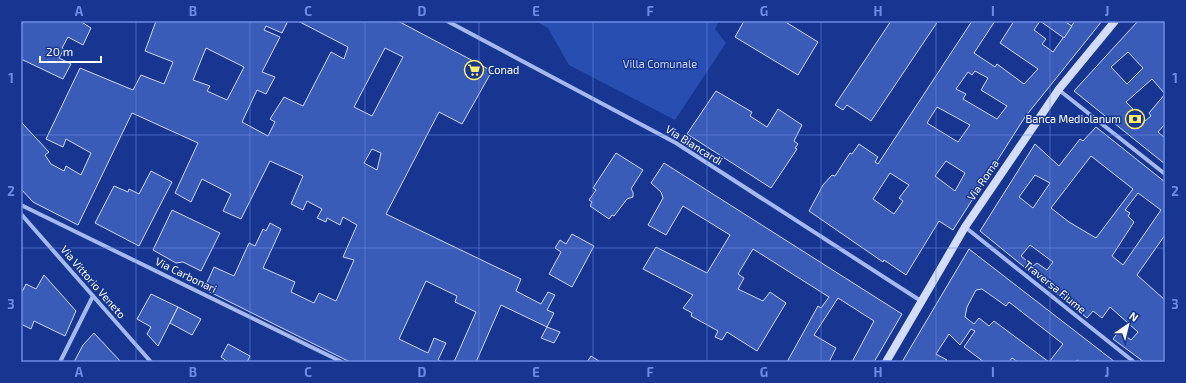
<svg xmlns="http://www.w3.org/2000/svg" width="1186" height="383" font-family="'Exo 2',sans-serif">
<rect width="100%" height="100%" fill="#163692"/>
<!-- green -->
<path fill="#284eb1" d="M536,21H719L715,29L726,43L675,120L569,65L548,28Z"/>
<!-- building -->
<g fill="#3a5cb9" stroke="#cbd9fc" fill-rule="evenodd">
<path d="M24,21H80L91,28L83,45L68,37L62,48L64,49L59,58L71,64L63,79L21,59V26Z"/>
<path d="M156,21H288L282,33L266,26L264,30L280,37L262,72L275,77L266,94L257,90L242,122L268,136L275,122L270,119L284,97L303,106L331,52L344,59L348,47L298,21H398L492,71L462,124L439,112L386,214L521,279L516,291L541,304L548,292L555,295L547,310L554,313L547,327L560,332L554,343L541,338L547,327L501,305L476,362H454L476,312L455,302L457,296L426,281L399,339L428,353L434,338L446,343L438,360L442,362H350L204,289L214,267L234,276L249,243L255,246L263,229L266,231L270,223L281,229L263,268L295,282L291,292L314,303L319,293L336,301L354,260L343,257L357,225L343,217L340,225L327,218L326,222L317,218L322,209L307,201L303,210L291,204L303,176L270,161L241,219L223,211L231,194L202,179L191,202L175,193L198,143L132,113L78,225L33,202L21,189V122L49,152L45,155L51,164L64,171L66,166L81,175L91,153L66,139L63,147L46,139L80,68L133,90L141,75L164,84L173,62L145,51ZM206,48L244,67L227,100L207,91L210,86L193,80ZM385,48L403,57L372,116L354,107ZM372,149L381,153L377,170L364,163Z"/>
<path d="M744,21H784L818,42L798,75L735,37Z"/>
<path d="M891,21H938L871,121L847,105L843,110L835,105Z"/>
<path d="M972,21H995L974,53L995,67L997,64L1024,84L1038,69L1000,43L1014,21H1040L1034,30L1046,39L1042,44L1053,52L1075,21H1102L1025,117L953,230L939,221L906,275L884,260L883,262L809,211L823,185L832,175L835,176L850,153L852,154L859,144L878,157L875,162L878,164ZM975,71L988,78L981,90L1007,106L997,119L963,99L966,94L956,89L968,72L972,75ZM937,107L970,125L958,142L927,123ZM946,161L965,173L955,191L935,176ZM890,173L909,185L899,198L903,201L894,214L873,199Z"/>
<path d="M1040,21H1064L1072,26L1064,38Z"/>
<path d="M1138,21H1165V94L1152,79L1126,102L1145,121L1151,116L1149,113L1165,94V124L1158,132L1165,138V164L1074,91ZM1128,52L1143,68L1127,84L1111,67Z"/>
<path d="M716,91L752,112L750,116L767,127L778,109L802,125L794,141L798,144L795,148L797,149L771,188L687,134Z"/>
<path d="M1096,127L1165,182V235L1137,275L1165,300V362H1144L1113,339L1119,331L1131,340L1138,332L1110,307L1102,318L1093,311L1087,318L980,231L1035,144L1059,166L1080,139L1083,141ZM1091,156L1133,189L1096,238L1069,222L1051,208ZM1035,175L1050,183L1033,208L1019,197ZM1138,193L1161,210L1123,265L1112,256L1134,222L1128,216L1130,213L1125,210ZM1030,245L1053,262L1047,270L1037,263L1033,266L1021,256Z"/>
<path d="M616,153L643,170L631,189L633,192V197L627,199L614,216L612,215L609,219L590,206L592,202L589,200L596,190L593,188Z"/>
<path d="M664,163L902,314L874,362H852L874,321L838,298L814,335L836,348L829,362H787L818,306L821,308L829,297L753,249L738,274L744,278L738,289L763,301L770,292L786,303L757,351L727,332L722,340L715,337L718,331L691,316L692,313L683,308L693,295L643,269L656,247L707,273L730,235L683,206L666,235L648,225L663,198L661,192L651,183Z"/>
<path d="M151,171L172,182L139,246L95,223L114,186L128,192L129,189L139,194Z"/>
<path d="M172,210L220,233L201,271L183,262L176,263L153,250Z"/>
<path d="M572,234L594,246L572,287L549,274L561,252L555,248L560,240L566,244Z"/>
<path d="M969,249L1115,362H1080L1077,360L1076,362H1018L1012,358L1009,362H984L964,347L975,331L971,329L960,345L949,334L936,354L947,360L945,362H902ZM982,289L1006,306L1009,302L1063,344L1049,362L994,321L989,326L979,318L974,324L965,317L967,307L976,290Z"/>
<path d="M44,275L76,311L65,336L34,321L31,329L21,324V294L26,284L36,289Z"/>
<path d="M151,294L178,307L158,346L147,334L151,327L137,319Z"/>
<path d="M178,307L201,319L192,335L170,323Z"/>
<path d="M94,333L121,362H74L83,345Z"/>
<path d="M228,344L250,356L247,362H228L221,357Z"/>
<path d="M591,356L599,361V362H587Z"/>
</g>
<g fill="none" stroke-linecap="round" stroke-linejoin="round">
<!-- street -->
<g stroke="#a5b9f1" stroke-width="4">
<path d="M447,21L676,143L921,301"/>
<path d="M1059,90L1165,174"/>
<path d="M21,205L342,362"/>
<path d="M21,214L151,362"/>
<path d="M965,227L1134,362"/>
<path d="M60,362L93,296"/>
</g>
<!-- secondary -->
<path stroke="#d3ddfb" stroke-width="8" d="M886,362L965,227L1059,89L1115,21"/>
</g>
<!-- grid -->
<path fill="none" stroke="#6c8ce6" stroke-width="1" stroke-opacity="0.55" d="M136,21V362M250,21V362M365,21V362M479,21V362M593,21V362M707,21V362M821,21V362M936,21V362M1050,21V362M21,135H1165M21,248H1165"/>
<!-- icons -->
<defs>
<g id="supermarket-ring" transform="scale(1)"><circle r="9.5" fill="#163692" stroke="#ffee64" stroke-width="1.5"/><path d="M-6-5.5h2.5l.6 2H6L4.5 2H-2.5L-4.4-4H-6ZM-1.5 3.2a1.3 1.3 0 1 0 .1 0ZM3 3.2a1.3 1.3 0 1 0 .1 0Z" fill="#ffee64"/></g>
<g id="bank-ring" transform="scale(1)"><circle r="9.5" fill="#163692" stroke="#ffee64" stroke-width="1.5"/><path d="M-6-4H6V4H-6ZM0-2.3a2.3 2.3 0 1 0 0 4.6a2.3 2.3 0 1 0 0-4.6Z" fill="#ffee64"/></g>
</defs>
<g fill-rule="evenodd">
<use href="#supermarket-ring" x="474" y="70"/>
<use href="#bank-ring" x="1135" y="119"/>
</g>
<g text-anchor="middle" stroke-width="3" stroke-linejoin="round" paint-order="stroke">
<!-- park labels -->
<g font-size="11" fill="#cbd9fc" stroke="#163692">
<text x="660" y="68">Villa Comunale</text>
</g>
<!-- poi labels -->
<g font-size="11" fill="#fff" stroke="#163692" text-anchor="start">
<text x="488" y="74">Conad</text>
<text x="1121" y="123" text-anchor="end">Banca Mediolanum</text>
</g>
<!-- street labels -->
<g font-size="11" fill="#fff" stroke="#163692">
<text transform="translate(694 145) rotate(32)" y="4">Via Biancardi</text>
<text transform="translate(983 180) rotate(-56)" y="4">Via Roma</text>
<text transform="translate(186 275) rotate(26)" y="4">Via Carbonari</text>
<text transform="translate(93 282) rotate(49)" y="4">Via Vittorio Veneto</text>
<text transform="translate(1055 287) rotate(39)" y="4">Traversa Fiume</text>
</g>
</g>
<!-- border -->
<rect width="1186" height="383" fill="none" stroke="#163692" stroke-width="44"/>
<!-- north arrow -->
<g transform="translate(1128 325) rotate(35)" stroke="#163692" stroke-width="3" paint-order="stroke">
<path d="M0-3L7 15L0 10L-7 15Z" fill="#ffffff"/>
<text y="-6" font-size="11" font-weight="bold" text-anchor="middle" fill="#ffffff">N</text>
</g>
<!-- scale -->
<path d="M40 56v6h61v-6" fill="none" stroke="#ffffff" stroke-width="2"/>
<text x="46" y="56" font-size="12" fill="#ffffff" stroke="#163692" stroke-width="3" paint-order="stroke">20 m</text>
<rect x="22" y="22" width="1142" height="339" fill="none" stroke="#6c8ce6" stroke-width="1.5"/>
<g font-size="13" text-anchor="middle" font-weight="bold" fill="#6c8ce6">
<text x="79" y="16">A</text>
<text x="193" y="16">B</text>
<text x="308" y="16">C</text>
<text x="422" y="16">D</text>
<text x="536" y="16">E</text>
<text x="650" y="16">F</text>
<text x="764" y="16">G</text>
<text x="878" y="16">H</text>
<text x="993" y="16">I</text>
<text x="1107" y="16">J</text>
<text x="11" y="83">1</text>
<text x="1175" y="83">1</text>
<text x="11" y="196">2</text>
<text x="1175" y="196">2</text>
<text x="11" y="309">3</text>
<text x="1175" y="309">3</text>
<text x="79" y="377">A</text>
<text x="193" y="377">B</text>
<text x="308" y="377">C</text>
<text x="422" y="377">D</text>
<text x="536" y="377">E</text>
<text x="650" y="377">F</text>
<text x="764" y="377">G</text>
<text x="878" y="377">H</text>
<text x="993" y="377">I</text>
<text x="1107" y="377">J</text>
</g>
</svg>
